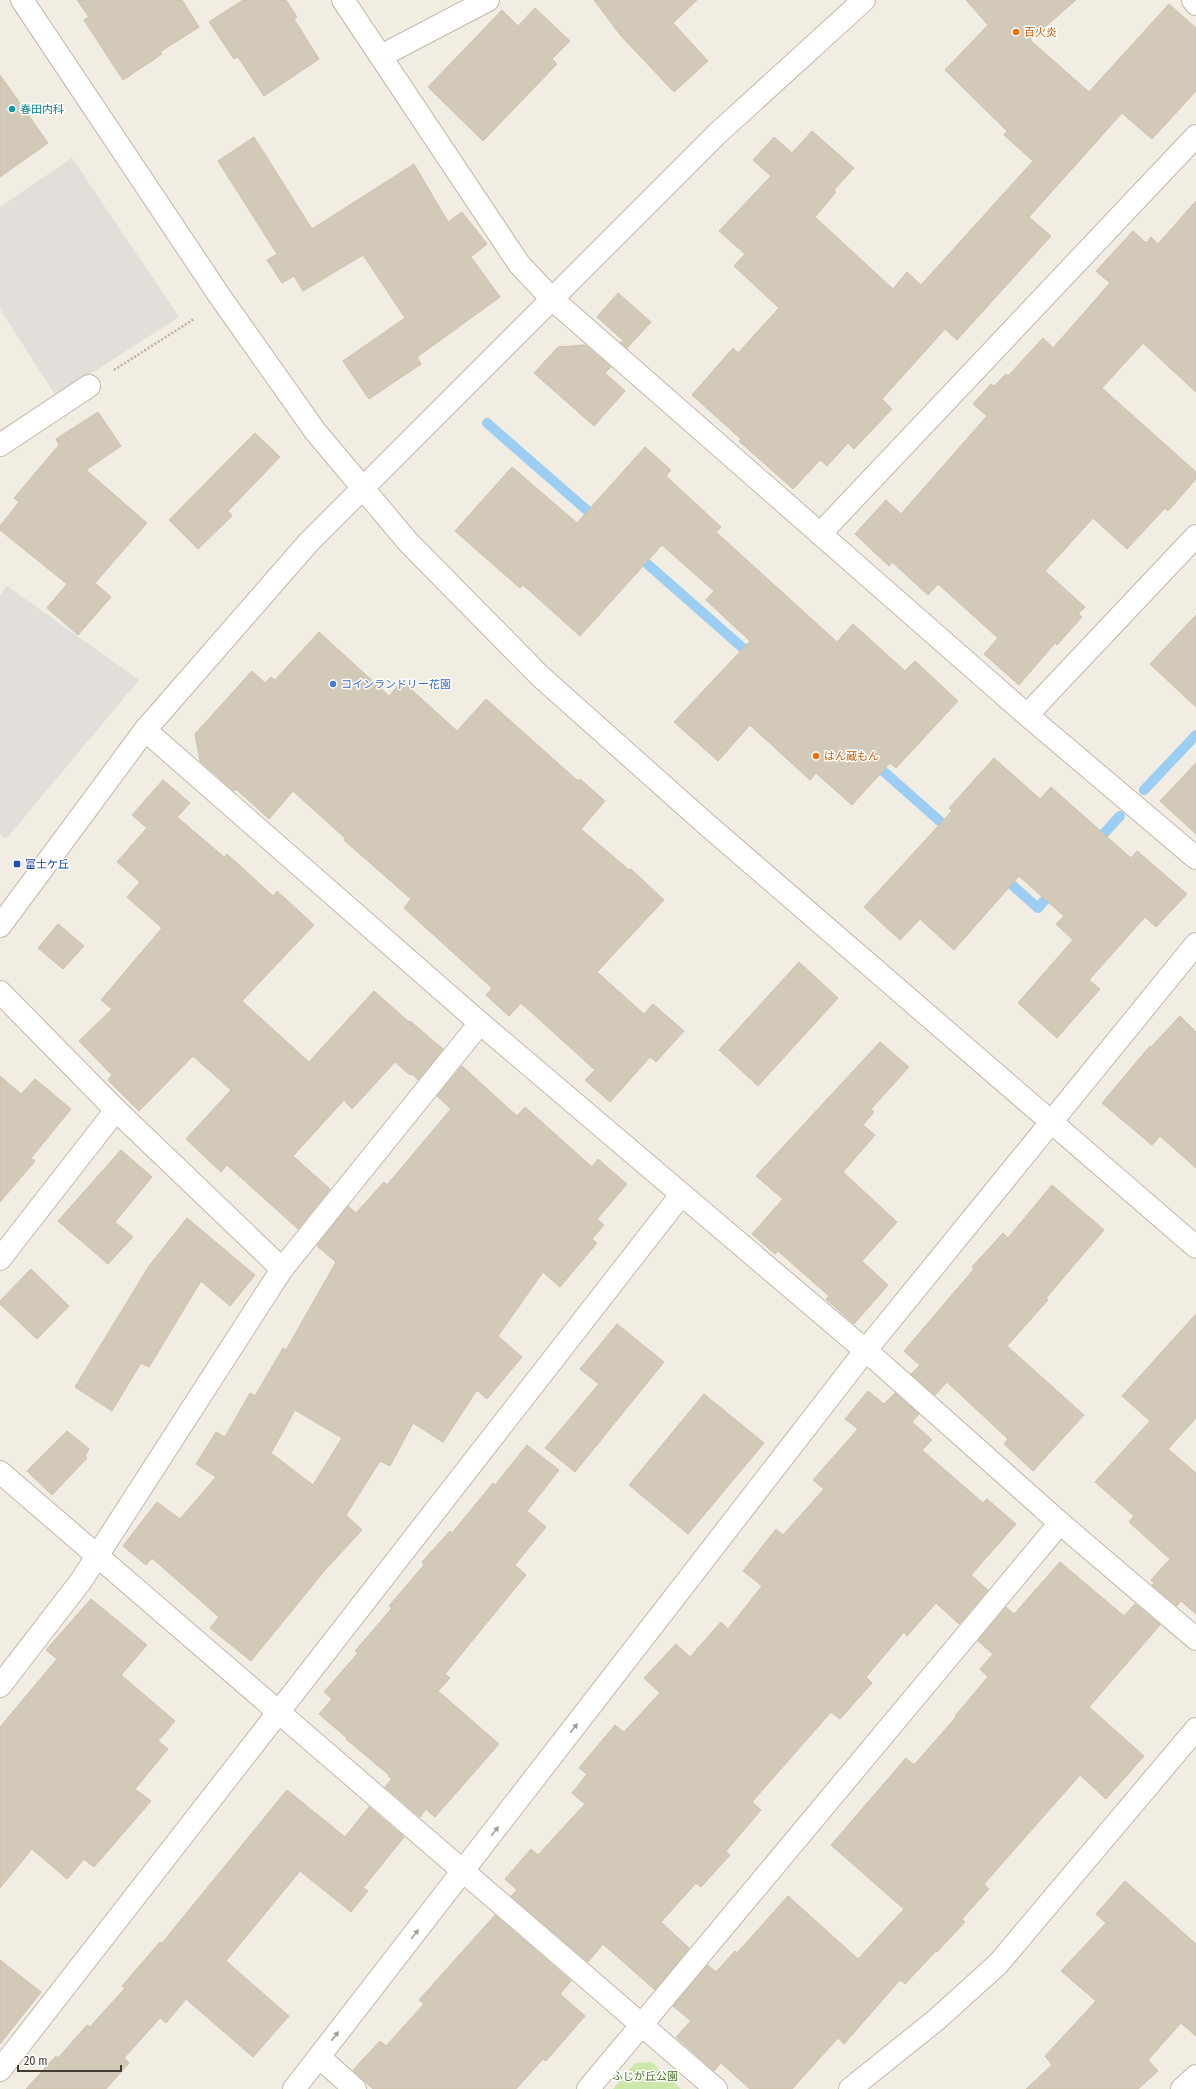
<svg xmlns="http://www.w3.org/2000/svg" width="1196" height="2089" font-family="'Fira Sans Condensed','Noto Sans JP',sans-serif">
<rect width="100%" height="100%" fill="#f2ede2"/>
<!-- green -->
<path fill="#cbe8a9" d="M651,2062L681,2089H613L635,2063Z"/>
<!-- parking -->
<g fill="#e2dfdb">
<path d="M72,158L179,317L56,396L0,309V207Z"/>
<path d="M7,586L139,680L6,839L0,834V595Z"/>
</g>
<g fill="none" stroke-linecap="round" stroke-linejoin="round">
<!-- stream -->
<g stroke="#9ccdf2" stroke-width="10">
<path d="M487,423L597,519"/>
<path d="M636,554L753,657"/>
<path d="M873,762L951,831"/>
<path d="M1144,790L1196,735"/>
<path d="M1095,843L1120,816"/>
<path d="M1002,876L1038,908L1054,889"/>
</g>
</g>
<!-- building -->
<g fill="#d3c9b8" stroke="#cec1ab" fill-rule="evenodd">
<path d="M77,0H182L199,27L160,52L162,54L123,80L84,20L89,17Z"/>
<path d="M243,0H286L297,17L294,19L319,59L264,96L238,57L234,59L209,22Z"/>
<path d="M594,0H697L673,23L708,61L674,92L621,36Z"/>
<path d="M966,0H1076L1030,40L1089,92L1169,4L1196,28V91L1152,139L1122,113L1029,217L1051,236L957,340L945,329L882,399L892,409L854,449L848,443L827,466L820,460L793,489L739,441L741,439L692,395L733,348L738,353L779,308L734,266L745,254L719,231L771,176L753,160L774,137L792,153L812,131L854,168L834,190L836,192L815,217L893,289L907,272L921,285L1033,161L1004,135L1007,131L945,70L988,25Z"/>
<path d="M535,8L570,41L552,59L557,64L483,141L428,87L502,10L518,26Z"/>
<path d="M0,75L48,143L0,177Z"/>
<path d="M254,137L312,229L414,164L448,222L462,212L487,244L471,257L500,297L417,357L421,364L369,399L343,361L405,318L363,255L303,291L294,276L282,283L267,260L277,254L218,161Z"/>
<path d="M1196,201V392L1143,343L1102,388L1196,472V479L1168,511L1165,508L1127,549L1093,518L1045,571L1085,607L1078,614L1082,617L1057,645L1055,643L1019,685L984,654L998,638L938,584L928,595L892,562L889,566L855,534L886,500L901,514L987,416L973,404L991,384L994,386L1006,374L1008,376L1043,338L1053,348L1110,283L1096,271L1133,231L1146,243L1151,237L1158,244Z"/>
<path d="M618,293L651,322L627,348L620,342H625L597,317Z"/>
<path d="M585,345L611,367L605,373L625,391L594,426L534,373L558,347Z"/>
<path d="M98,412L121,446L86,470L147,523L95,583L111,597L78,635L47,608L67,584L0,530V526L19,502L14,498L59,445L56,439Z"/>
<path d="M255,433L280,457L228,511L232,516L198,549L169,520Z"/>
<path d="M645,447L671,470L666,476L721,527L716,532L837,642L853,624L905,671L915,661L958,701L896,768L890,763L852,805L816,773L810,780L750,725L718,761L674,722L750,641L706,600L714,591L662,545L580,636L523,585L520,588L455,531L512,467L577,523Z"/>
<path d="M1196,615V707L1150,664Z"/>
<path d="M319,632L389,696L402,681L457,731L486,699L578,781L580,779L605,801L581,829L629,870L631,869L664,900L597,972L644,1014L653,1004L684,1031L656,1062L650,1057L610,1102L585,1080L595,1070L521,1003L509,1016L486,995L492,988L404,908L411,899L344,840L345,838L293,791L269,819L236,789L234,791L200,761L195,734L252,671L265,683L271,677L275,680Z"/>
<path d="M994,758L1040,799L1051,787L1131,858L1137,851L1187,894L1156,927L1145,917L1089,980L1100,989L1057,1038L1018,1003L1073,940L1056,924L1064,916L1019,876L954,950L920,919L900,940L864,907L952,811L949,808Z"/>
<path d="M1196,763V834L1160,801Z"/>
<path d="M163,780L190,803L177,817L224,857L227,854L273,896L277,891L314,925L242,1001L309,1062L374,991L409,1022L410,1021L443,1049L418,1080L412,1074L410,1075L395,1062L352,1109L344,1100L293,1156L330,1189L298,1229L227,1165L221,1172L186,1139L231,1090L193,1056L139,1111L108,1080L112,1075L79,1041L112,1009L101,1000L162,928L127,897L140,882L117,862L147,828L132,815Z"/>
<path d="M58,924L84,946L63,969L38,948Z"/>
<path d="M799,962L838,998L758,1086L719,1050Z"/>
<path d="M1180,1016L1196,1032V1168L1160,1136L1152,1145L1102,1103L1150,1046L1151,1047Z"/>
<path d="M880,1042L909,1067L871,1109L874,1112L863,1125L875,1135L843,1172L897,1222L862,1261L888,1285L854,1324L826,1299L829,1296L778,1251L775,1254L752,1234L783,1199L756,1176Z"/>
<path d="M462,1066L517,1116L525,1107L592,1167L598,1159L627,1184L597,1219L604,1225L592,1239L597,1243L560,1287L543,1272L498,1336L522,1357L487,1399L477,1390L443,1442L413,1423L390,1466L380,1461L346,1515L362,1530L325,1570L251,1661L210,1628L219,1617L152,1558L146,1565L123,1546L157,1502L180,1519L216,1477L196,1464L216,1432L225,1437L250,1393L255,1396L283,1348L286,1350L336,1262L317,1246L348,1206L356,1213L384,1182L387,1185L451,1109L437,1096ZM295,1410L342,1438L313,1485L271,1453Z"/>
<path d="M0,1076L21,1094L35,1079L71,1109L31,1158L35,1161L0,1202Z"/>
<path d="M121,1150L152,1177L115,1222L133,1237L108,1264L58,1221Z"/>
<path d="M1052,1185L1104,1230L1046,1298L1048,1300L1007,1346L1084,1415L1033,1471L1004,1444L1008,1439L947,1382L935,1395L911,1374L920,1365L904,1351L974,1269L972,1267L1003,1233L1008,1238Z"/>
<path d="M187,1218L255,1275L230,1306L201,1281L149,1367L141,1363L112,1411L75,1387L149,1266Z"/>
<path d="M31,1269L69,1306L37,1339L0,1304V1301Z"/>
<path d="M1196,1314V1418L1168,1449L1196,1473V1614L1181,1601L1177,1606L1152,1585L1154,1583L1151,1580L1170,1559L1129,1522L1134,1516L1095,1482L1150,1421L1122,1396Z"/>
<path d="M617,1324L664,1362L575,1472L545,1448L599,1384L580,1369Z"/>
<path d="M868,1391L884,1404L895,1393L919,1414L912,1422L932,1440L922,1450L983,1503L987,1499L1016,1524L971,1575L988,1590L959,1624L936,1603L907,1636L904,1632L866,1677L872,1683L840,1719L831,1712L752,1802L761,1810L726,1851L730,1855L701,1887L696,1883L661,1922L689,1948L655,1990L603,1944L588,1962L511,1896L517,1890L505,1879L531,1849L538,1855L585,1804L572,1793L587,1774L579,1768L615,1725L624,1732L660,1693L644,1678L676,1644L690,1657L721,1622L728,1629L762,1586L743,1571L776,1529L783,1535L824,1489L813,1480L858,1429L845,1419Z"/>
<path d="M704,1394L764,1443L688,1534L629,1485Z"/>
<path d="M67,1431L89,1449L85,1456L87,1458L52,1495L27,1471Z"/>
<path d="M527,1445L559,1470L527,1511L546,1527L515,1565L526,1575L445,1674L450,1678L438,1691L499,1744L435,1817L426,1809L420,1817L385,1787L392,1779L388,1776L389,1775L346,1739L347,1738L319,1714L332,1699L324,1692L358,1653L355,1651L392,1608L389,1606L424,1565L422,1562L450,1531L452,1533L493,1483L495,1485Z"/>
<path d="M1060,1562L1124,1616L1135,1604L1160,1625L1089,1707L1144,1756L1106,1799L1080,1775L984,1884L989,1889L962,1919L965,1922L937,1952L936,1951L905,1984L900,1980L844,2044L838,2038L792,2089H750L721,2063L714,2071L676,2037L691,2021L673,2006L708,1965L716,1972L735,1951L737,1953L788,1896L858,1959L904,1909L831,1845L906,1758L914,1765L956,1717L955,1716L988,1677L980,1669L993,1654L978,1641L1006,1607L1014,1614Z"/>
<path d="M91,1599L147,1645L121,1675L175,1721L158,1741L168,1749L135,1789L151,1801L94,1867L84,1859L67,1879L32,1849L0,1888V1727L57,1659L46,1650Z"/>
<path d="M287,1790L345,1837L369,1807L404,1837L363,1888L368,1891L351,1912L300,1871L226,1961L289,2016L253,2057L186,1999L166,2023L160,2018L124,2058L129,2063L106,2089H26L56,2056L58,2058L87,2025L90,2027L125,1988L122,1986L160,1942L162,1943Z"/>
<path d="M1125,1881L1196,1944V2036L1181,2023L1148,2060L1158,2071L1138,2089H1026L1052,2065L1045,2056L1096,2001L1061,1971L1106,1923L1096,1914Z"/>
<path d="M495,1915L571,1981L560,1994L585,2016L546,2061L543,2059L516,2089H373L353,2070L380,2041L386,2046L424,2004L419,2000Z"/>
<path d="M0,1960L41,1992L0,2044Z"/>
</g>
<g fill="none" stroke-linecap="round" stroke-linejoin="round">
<!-- minor casing -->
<g stroke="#c0b8a8" stroke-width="24">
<g id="minor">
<path d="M22,0L221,298L315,431L408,542L540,676L705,823L1196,1247"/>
<path d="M343,0L519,264L551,298L1027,715L1196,858"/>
<path d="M1193,0L1196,4"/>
<path d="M381,56L488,0"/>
<path d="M0,445L89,386"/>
<path d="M820,534L1196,136"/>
<path d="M1027,715L1196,536"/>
<path d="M145,730L480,1023L879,1362L1060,1523L1196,1639"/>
<path d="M0,926L145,730L308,543L718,133L864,0"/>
<path d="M0,992L116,1110L282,1269"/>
<path d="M0,1259L116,1110"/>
<path d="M0,1472L716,2089"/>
<path d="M0,1686L81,1581L282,1269L480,1023"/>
<path d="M319,2057L355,2089"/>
<path d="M0,2070L681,1195"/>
<path d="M294,2089L865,1351L1196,944"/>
<path d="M588,2089L1060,1523"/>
<path d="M850,2089L936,2020L998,1964L1196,1729"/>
<path d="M1182,2089L1196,2076"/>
</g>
</g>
<!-- path -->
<path stroke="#bfb196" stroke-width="2.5" stroke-dasharray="2 2" stroke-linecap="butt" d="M114,370L194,319"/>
<!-- minor -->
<use href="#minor" stroke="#fff" stroke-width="22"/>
</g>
<!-- one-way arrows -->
<defs><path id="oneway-solid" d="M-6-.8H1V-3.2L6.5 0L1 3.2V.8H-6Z"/></defs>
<g fill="#a19e99">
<use href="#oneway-solid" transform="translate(574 1728) rotate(-52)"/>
<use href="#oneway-solid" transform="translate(495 1831) rotate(-52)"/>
<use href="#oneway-solid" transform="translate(415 1934) rotate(-52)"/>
<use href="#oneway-solid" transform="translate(335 2036) rotate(-52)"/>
</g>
<!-- markers -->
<g fill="#e8710a" stroke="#fff" stroke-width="1.5">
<circle cx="1016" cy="32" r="4"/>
<circle cx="816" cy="756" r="4"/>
</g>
<circle fill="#0f9aa8" stroke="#fff" stroke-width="1.5" cx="12" cy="109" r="4"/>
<circle fill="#3f7fe0" stroke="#fff" stroke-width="1.5" cx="333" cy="684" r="4"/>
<rect fill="#1a4fb4" stroke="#fff" stroke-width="1.5" x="13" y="860" width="8" height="8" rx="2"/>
<g text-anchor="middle" stroke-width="3" stroke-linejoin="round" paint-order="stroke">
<!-- food labels -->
<g font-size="11" fill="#c56008" stroke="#fff" text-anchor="start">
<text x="1024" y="36">百火炎</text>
<text x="824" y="760">はん蔵もん</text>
</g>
<!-- culture labels -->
<g font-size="11" fill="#0d838f" stroke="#fff" text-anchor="start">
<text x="20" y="113">春田内科</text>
</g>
<!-- shop labels -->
<g font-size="11" fill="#366cbe" stroke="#fff" text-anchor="start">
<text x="341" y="688">コインランドリー花園</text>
</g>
<!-- transit labels -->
<g font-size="11" fill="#164399" stroke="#fff" text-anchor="start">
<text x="25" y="868">富士ケ丘</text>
</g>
<!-- park labels -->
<g font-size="11" fill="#437625" stroke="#fff">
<text x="645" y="2080">ふじが丘公園</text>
</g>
</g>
<!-- scale -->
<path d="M18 2065v6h103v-6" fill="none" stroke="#433d33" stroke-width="2"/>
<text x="24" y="2065" font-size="12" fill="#433d33" stroke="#ffffff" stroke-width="3" paint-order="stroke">20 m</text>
</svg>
